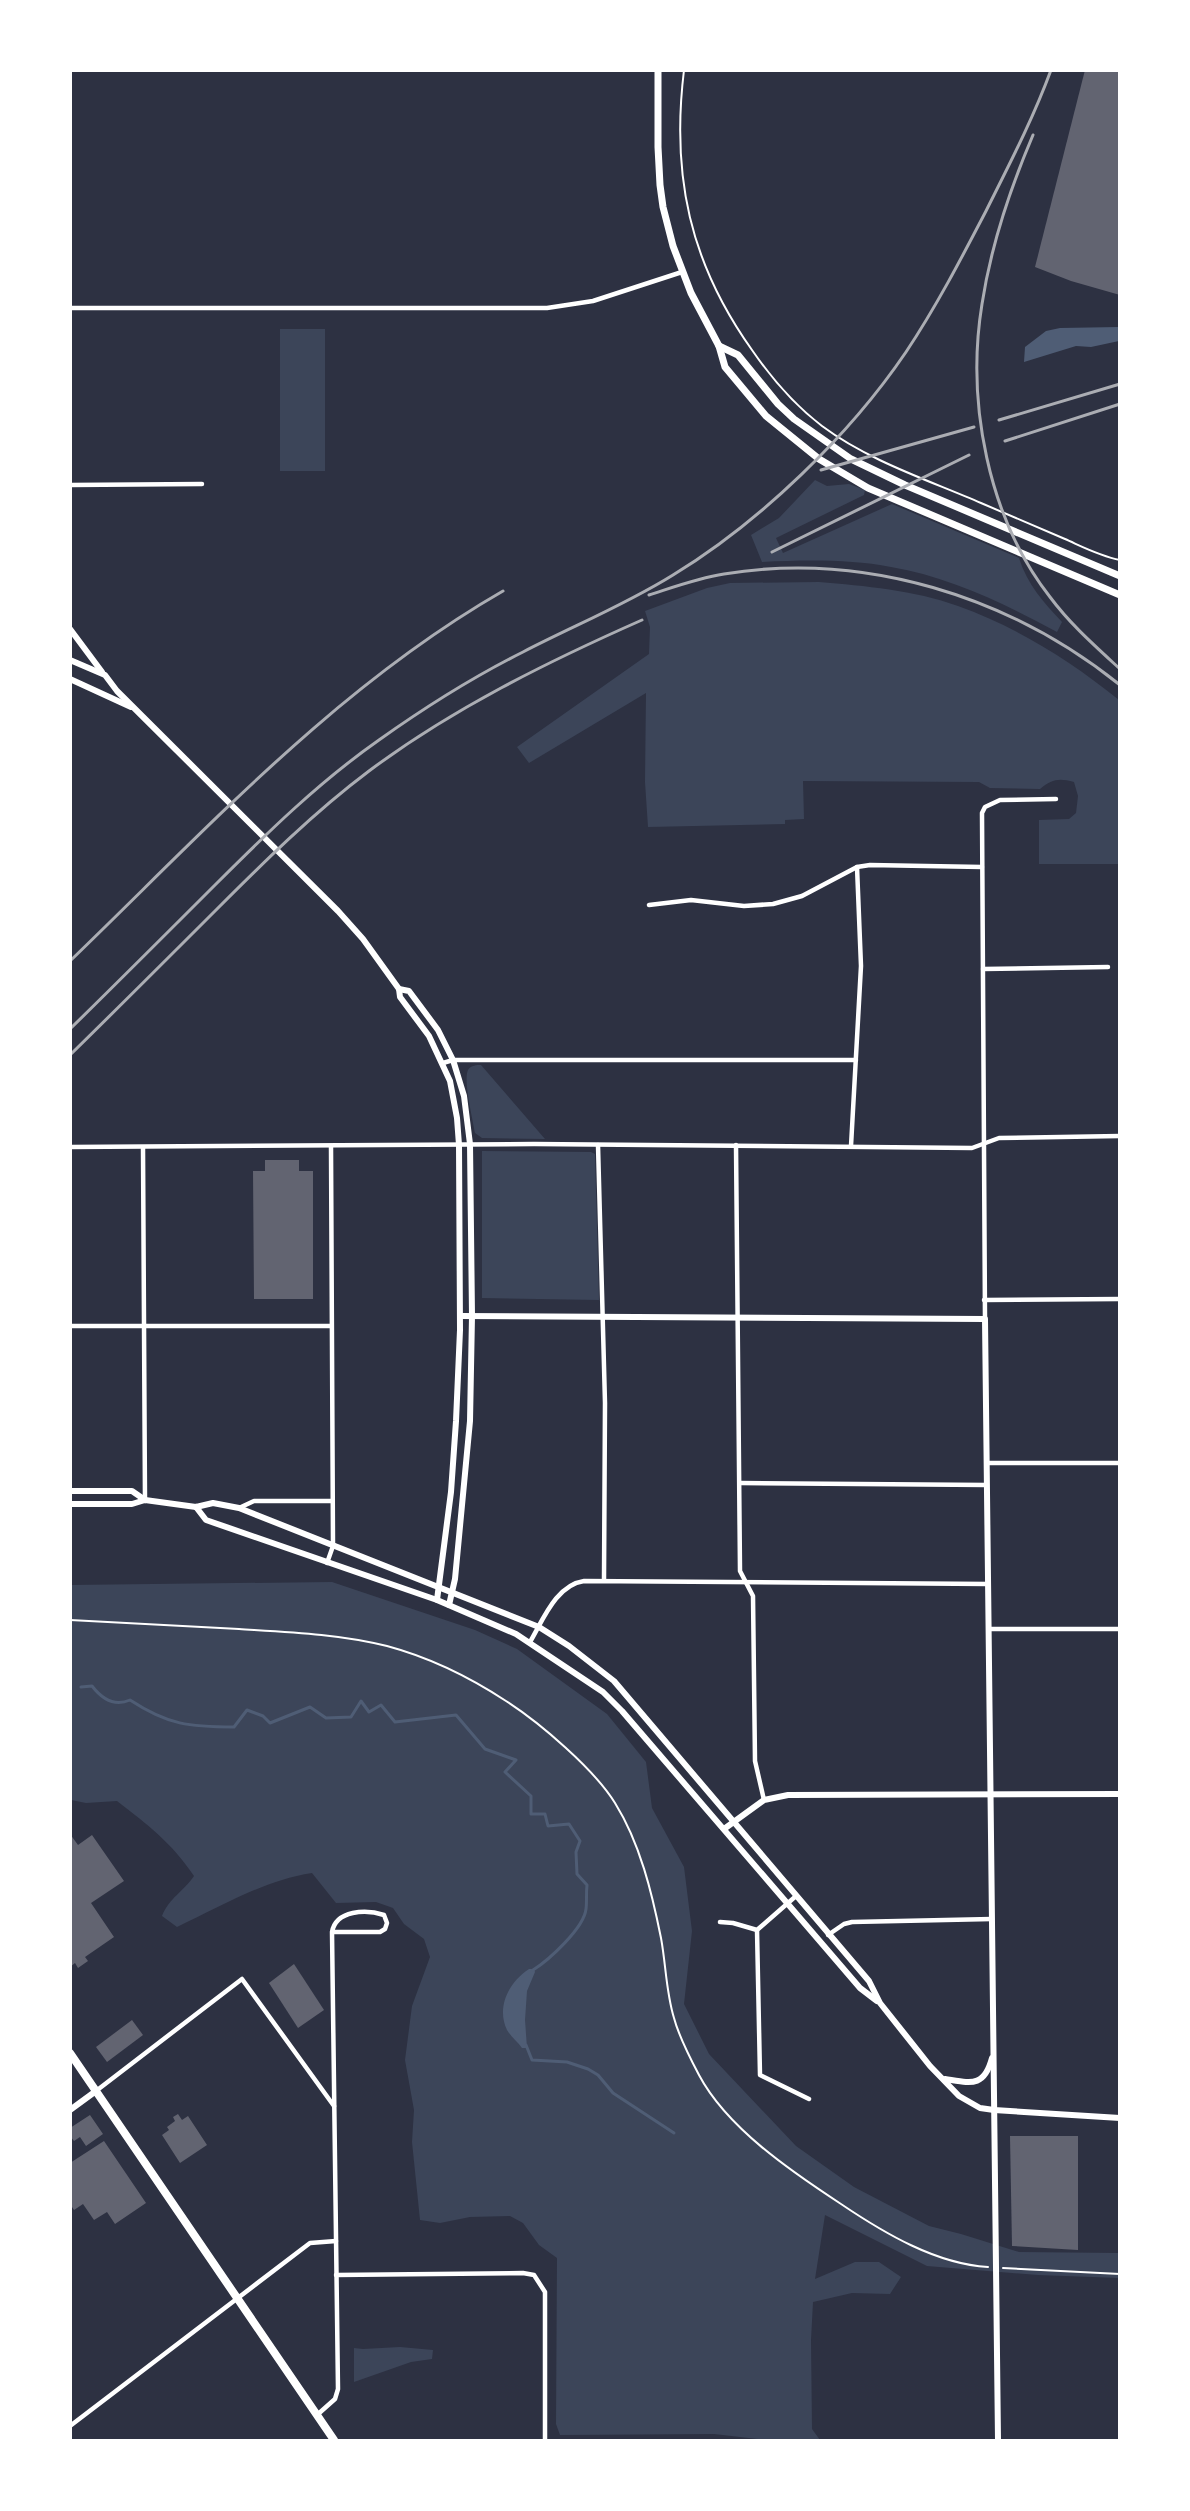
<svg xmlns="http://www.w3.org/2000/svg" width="1190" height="2511" font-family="Lato,sans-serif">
<rect width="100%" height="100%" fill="#2d3142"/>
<!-- green -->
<g fill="#3c4559">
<rect x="280" y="329" width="45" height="142"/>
<path d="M815,480L827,486L849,484L865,490L864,495L776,538L783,553L892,504L1019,558C1027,584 1044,603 1062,622L1057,632C1005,604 950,577 891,567C849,559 805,560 762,562L751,535L779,518Z"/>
<path d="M819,582C865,586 914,590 958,606C1017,627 1071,661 1119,700V864H1039V820L1069,819L1076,813L1078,796L1074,782C1059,778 1052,779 1040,789L990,788L979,782L803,781L804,819L785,820V824L648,827L645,782L646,693L529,763L517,747L649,654L650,627L645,611L707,588L730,583Z"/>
<path d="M481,1065L545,1139L482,1138L475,1133C473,1120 463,1080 468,1070C471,1065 477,1065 481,1065Z"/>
<path d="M482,1151L591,1152L595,1154L599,1300L482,1298Z"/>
<path d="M332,1582L475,1630L517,1649L607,1714L646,1762L652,1808L684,1867L692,1931L684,2004L709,2054L796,2146L854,2187L929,2226L961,2234L1019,2252L1119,2253V2278L1038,2275L927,2266L825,2215L815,2279L855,2262H879L901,2277L890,2294L852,2293L813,2302L811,2340L812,2429L820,2440H766L714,2434L560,2435L556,2424L557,2258L539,2245L523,2223L510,2216L470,2217L440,2223L420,2220L412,2142L414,2110L405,2060L412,2006L430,1957L424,1939L404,1924L393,1908L376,1902L336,1903L312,1873C262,1881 222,1906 177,1927L162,1916C169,1898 184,1891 194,1876C171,1842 148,1825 117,1801L86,1803L71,1800L70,1585Z"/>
<path d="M400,2347L433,2350L432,2359L411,2362L354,2382V2348L363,2349Z"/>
</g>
<!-- water -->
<g fill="#4f5d75">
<path d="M1119,327V341L1091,347L1076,346L1024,362L1025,347L1046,331L1060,328Z"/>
<path d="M529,1969H534L535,1972L527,1991L525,2020L527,2048H522C518,2042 511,2037 507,2030C496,2007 509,1982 529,1969Z"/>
</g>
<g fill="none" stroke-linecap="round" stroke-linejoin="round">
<!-- stream -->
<g stroke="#4f5d75" stroke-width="3">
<path d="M81,1687L92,1686C102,1699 114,1707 130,1700C168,1725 190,1727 234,1727L247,1710L263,1716L270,1723L310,1707L326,1718L351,1717L361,1701L369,1712L381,1705L395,1722L456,1715L485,1749L516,1760L505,1772L531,1796V1814H545L548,1826L569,1824L580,1841L576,1852L577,1874L587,1885C586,1894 587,1901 586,1909C584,1928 549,1960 533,1970"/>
<path d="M526,2045L532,2060L567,2062L588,2069L598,2075L613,2093L674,2133"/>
</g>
</g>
<!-- building -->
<g fill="#626471">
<path d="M1085,70H1120V295L1071,281L1035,267Z"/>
<path d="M265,1160H299V1171H313V1299H254L253,1171H265Z"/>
<path d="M70,1834L78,1845L92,1835L124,1881L91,1903L114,1937L85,1957L88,1961L78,1968L75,1963L70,1967Z"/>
<path d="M294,1964L324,2010L298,2028L269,1983Z"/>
<path d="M132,2020L143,2035L107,2062L96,2047Z"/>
<path d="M178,2114L182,2120L188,2116L207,2145L180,2163L162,2135L169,2130L167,2127L175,2121L173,2117Z"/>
<path d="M90,2115L103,2134L86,2146L80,2137L74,2141L70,2136V2128Z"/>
<path d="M1010,2136H1078V2250L1012,2246Z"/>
<path d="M104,2141L146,2203L115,2224L107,2212L94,2220L83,2204L74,2210L70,2204V2163Z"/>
</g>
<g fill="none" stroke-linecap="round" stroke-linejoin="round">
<!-- path -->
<g stroke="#fff" stroke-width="2">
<path d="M684,70C671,176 690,263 752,350C772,379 793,404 822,426C869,461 928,480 981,503C1009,515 1037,527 1065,539C1083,547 1100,556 1120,560"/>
<path d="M70,1620C127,1623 183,1626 239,1629C288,1632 340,1634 387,1646C428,1657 471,1678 506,1701C540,1723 594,1769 615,1803C640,1843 652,1893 661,1938C666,1965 666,1992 674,2018C679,2037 690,2058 699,2075C727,2128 792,2172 841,2204C884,2233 936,2264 988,2267"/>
<path d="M1003,2268L1120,2274"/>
</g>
<!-- minor -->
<g stroke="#fff" stroke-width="4.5">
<path d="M70,308H547L593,301L682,272"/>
<path d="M70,485L202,484"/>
<path d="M649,905L691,900L744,906L773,904L802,896L857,867L870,865L982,867"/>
<path d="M983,969L1108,967"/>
<path d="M443,1063L453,1060H856"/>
<path d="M598,1145L605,1403L604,1580"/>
<path d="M736,1145L740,1571L753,1596L755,1761L764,1800"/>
<path d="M851,1146L861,966L857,867"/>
<path d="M70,1147L534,1144L972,1148L999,1138L1120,1136"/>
<path d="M143,1148L145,1500"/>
<path d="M984,1300L1120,1299"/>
<path d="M985,1319L982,813L985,807L1000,800L1056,799"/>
<path d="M70,1326H331"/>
<path d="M987,1463H1120"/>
<path d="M740,1483L987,1485"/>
<path d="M239,1508L254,1501H332"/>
<path d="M327,1563L333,1546L331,1147"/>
<path d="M989,1629H1120"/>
<path d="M530,1642C543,1620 556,1585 584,1581L988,1584"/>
<path d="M720,1922L733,1923L757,1930L796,1896"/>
<path d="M757,1930L760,2075L809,2099"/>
<path d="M828,1935L844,1924L852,1922L992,1919"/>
<path d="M96,2091L242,1979L334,2106"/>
<path d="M336,2275L523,2273L534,2275L545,2292V2440"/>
<path d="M317,2415L335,2399L338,2389L332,1932C336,1910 366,1909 384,1915L387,1923L385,1929L380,1932H332"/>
<path d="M70,2426L310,2243L336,2241"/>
</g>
<!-- tertiary -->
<g stroke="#fff" stroke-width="6">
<path d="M70,629L102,672"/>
<path d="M70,660L105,675L117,691L338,911L363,939L399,989L400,997L429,1036L450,1081L457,1118L459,1145L460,1330L456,1421L451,1492L437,1600"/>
<path d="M70,679L131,707"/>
<path d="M399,989L409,991L438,1030L453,1060L464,1096L470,1144L472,1316L470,1421L455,1579L449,1605"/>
<path d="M460,1316L985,1319L998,2440"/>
<path d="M70,1491H132L145,1500"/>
<path d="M70,1504H132L145,1500L196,1507L213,1503L239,1508L539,1627L569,1646L614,1681L869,1981L880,2003L930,2066L959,2096L980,2108L994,2110L1120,2118"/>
<path d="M196,1507L206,1520L437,1600L516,1634L603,1692L622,1711L860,1988L877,2001"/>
<path d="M724,1829L764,1800L788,1795L1120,1794"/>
<path d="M945,2079C971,2083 984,2088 992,2058"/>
<path d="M70,2110L96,2091"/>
</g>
<!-- secondary -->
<g stroke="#fff" stroke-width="7">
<path d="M658,70V147L660,185L663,207L673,246L691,293L719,346L725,367L766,416L819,459L868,488L1120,595"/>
<path d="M719,346L738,355L778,404L794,419L851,459L905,485L1120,576"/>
</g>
<!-- primary -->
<path stroke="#fff" stroke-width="8" d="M70,2053L334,2440"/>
<!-- rail -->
<g stroke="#abadb3" stroke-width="3">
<path d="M1033,135C1010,189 991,245 982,304C966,402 988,518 1050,597C1070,624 1095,646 1120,669"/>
<path d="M999,420L1120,384"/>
<path d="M1005,441L1120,404"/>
<path d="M821,470L974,427"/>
<path d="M772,552L969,455"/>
<path d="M649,595C674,587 698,578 724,574C864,551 1009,596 1120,685"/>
<path d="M70,961C208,828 336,687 503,591"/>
<path d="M70,1029C119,981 167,933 215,885C267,833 319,782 379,740C424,708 473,677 523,652C573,626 625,605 673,575C760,522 849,436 906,352C936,307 961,259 986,211C1009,165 1033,119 1051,70"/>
<path d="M70,1055C119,1007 167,959 215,911C264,862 313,813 369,771C452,709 547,662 642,620"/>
</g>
</g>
<!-- border -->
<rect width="1190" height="2511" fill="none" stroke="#ffffff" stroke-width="144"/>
</svg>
